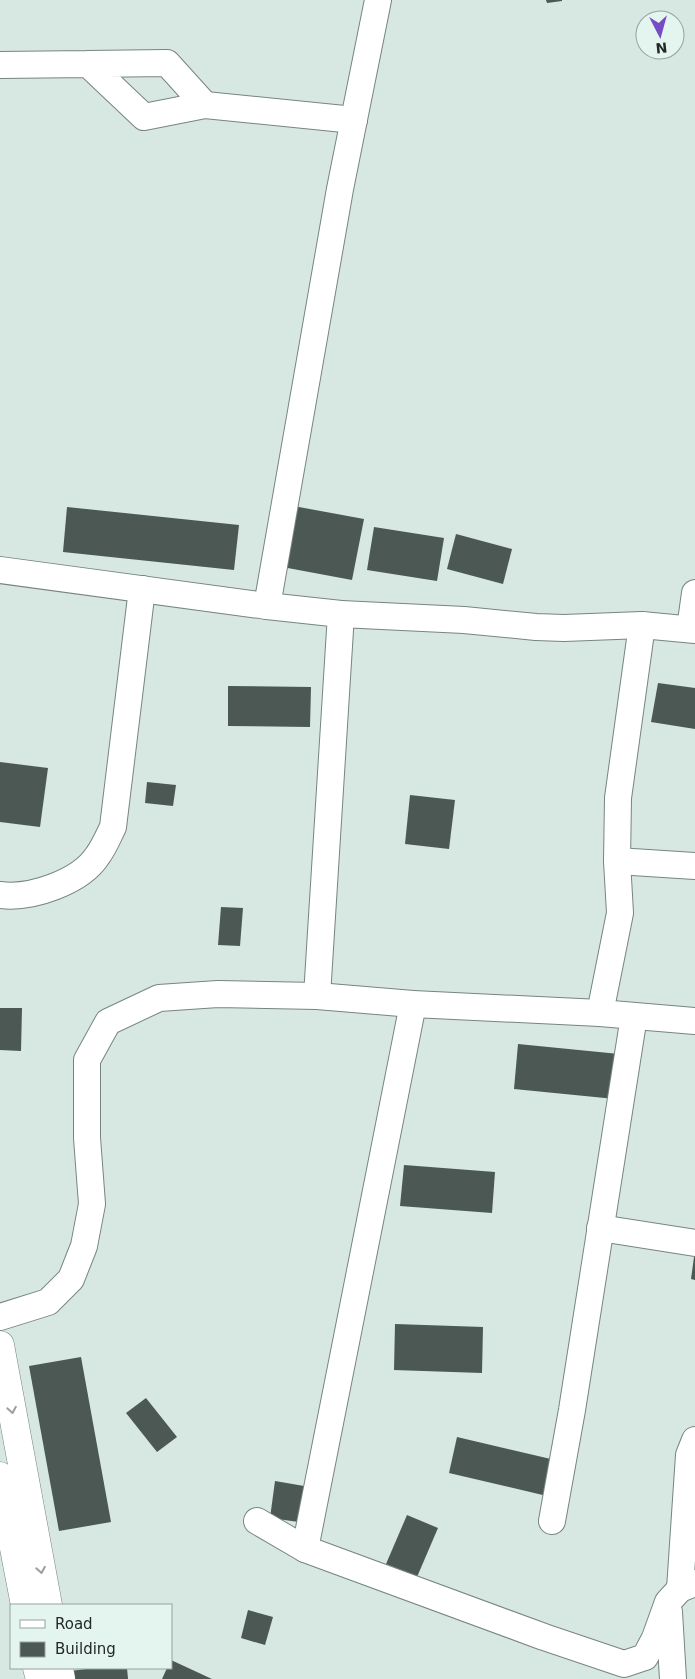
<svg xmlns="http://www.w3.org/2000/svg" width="695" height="1679" font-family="'DejaVu Sans',sans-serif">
<rect width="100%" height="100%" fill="#d7e7e2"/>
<!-- building -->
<g fill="#4b5854">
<path d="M546,0H562V1L547,3Z"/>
<path d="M288,505L364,519L352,580L277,566Z"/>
<path d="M67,507L239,525L234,570L63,552Z"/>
<path d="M374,527L444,538L437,581L367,570Z"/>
<path d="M456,534L512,549L503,584L447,569Z"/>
<path d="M658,683L695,688V729L651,722Z"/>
<path d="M228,686L311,687L310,727L228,726Z"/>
<path d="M0,762L48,768L40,827L0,822Z"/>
<path d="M147,782L176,785L173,806L145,803Z"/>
<path d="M410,795L455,800L449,849L405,844Z"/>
<path d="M221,907L243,908L240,946L218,945Z"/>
<path d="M0,1008H22L21,1051L0,1050Z"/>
<path d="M518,1044L619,1054L615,1099L514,1089Z"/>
<path d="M404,1165L495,1172L492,1213L400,1206Z"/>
<path d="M694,1257H695V1280L691,1279Z"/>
<path d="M395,1324L483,1327L482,1373L394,1370Z"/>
<path d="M81,1357L111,1522L59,1531L29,1366Z"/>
<path d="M146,1398L177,1437L157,1452L126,1413Z"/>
<path d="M457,1437L555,1460L547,1496L449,1473Z"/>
<path d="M275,1481L304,1486L299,1522L270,1518Z"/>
<path d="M407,1515L438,1528L417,1577L386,1564Z"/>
<path d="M248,1610L273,1617L265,1645L241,1638Z"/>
<path d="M171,1660L212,1679H162L167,1668H171Z"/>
<path d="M94,1668H127L128,1679H71L70,1671Z"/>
</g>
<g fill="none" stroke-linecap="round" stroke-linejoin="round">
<!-- minor casing -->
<g stroke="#778581" stroke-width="28">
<g id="minor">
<path d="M0,65L88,64L144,117L205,105L167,63L88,64"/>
<path d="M205,105L354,120"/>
<path d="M0,570L267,606L341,614L317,996"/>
<path d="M267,606L340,189L378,0"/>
<path d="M341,614L464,620L536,627L564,628L642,625L695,630"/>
<path d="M690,629L695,593"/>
<path d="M617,861L695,866"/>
<path d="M0,895C31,899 81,882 98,855C104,847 108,837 113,827L142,589"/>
<path d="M600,1013L620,913L617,861L618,798L642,625"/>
<path d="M600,1228L695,1243"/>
<path d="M0,1317L48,1302L71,1279L84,1246L92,1204L87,1138V1060L108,1022L159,998L218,994L317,996L413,1004L600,1013L695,1021"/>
<path d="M257,1521L305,1549L544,1637L624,1664L645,1657L655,1638L668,1602L680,1589L695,1583"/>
<path d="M552,1521L572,1410L634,1016"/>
<path d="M305,1549L413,1004"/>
<path d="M680,1589L689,1455L695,1440"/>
<path d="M669,1612L673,1679"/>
</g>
</g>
<!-- highway casing -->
<g stroke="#778581" stroke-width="29">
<g id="highway">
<path d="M0,1345L48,1605"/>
<path d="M0,1476L25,1605"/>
<path d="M37,1668L40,1679"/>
<path d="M59,1668L61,1679"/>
</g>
</g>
<!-- minor -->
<use href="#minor" stroke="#fff" stroke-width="26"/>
<!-- highway -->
<use href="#highway" stroke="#fff" stroke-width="28"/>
</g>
<!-- one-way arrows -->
<defs><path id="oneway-chevron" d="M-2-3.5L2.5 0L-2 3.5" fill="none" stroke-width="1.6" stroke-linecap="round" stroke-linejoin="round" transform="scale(1.25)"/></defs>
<g stroke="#9c9f9e">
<use href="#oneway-chevron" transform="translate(12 1410) rotate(80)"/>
<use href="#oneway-chevron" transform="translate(41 1570) rotate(80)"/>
</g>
<!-- legend -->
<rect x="10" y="1604" width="162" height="65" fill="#e4f4ef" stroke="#97a39f"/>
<rect x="20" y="1620" width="25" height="8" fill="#ffffff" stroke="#97a39f"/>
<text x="55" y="1629" font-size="15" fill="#232927">Road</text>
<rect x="20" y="1642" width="25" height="15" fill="#4b5854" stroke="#97a39f"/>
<text x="55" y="1654" font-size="15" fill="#232927">Building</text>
<!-- north arrow -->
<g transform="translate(660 35) rotate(174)"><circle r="24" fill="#e4f4ef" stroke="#97a39f"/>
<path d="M0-4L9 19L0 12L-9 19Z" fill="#764bc3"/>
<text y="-8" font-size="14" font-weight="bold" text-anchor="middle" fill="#232927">N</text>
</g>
</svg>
